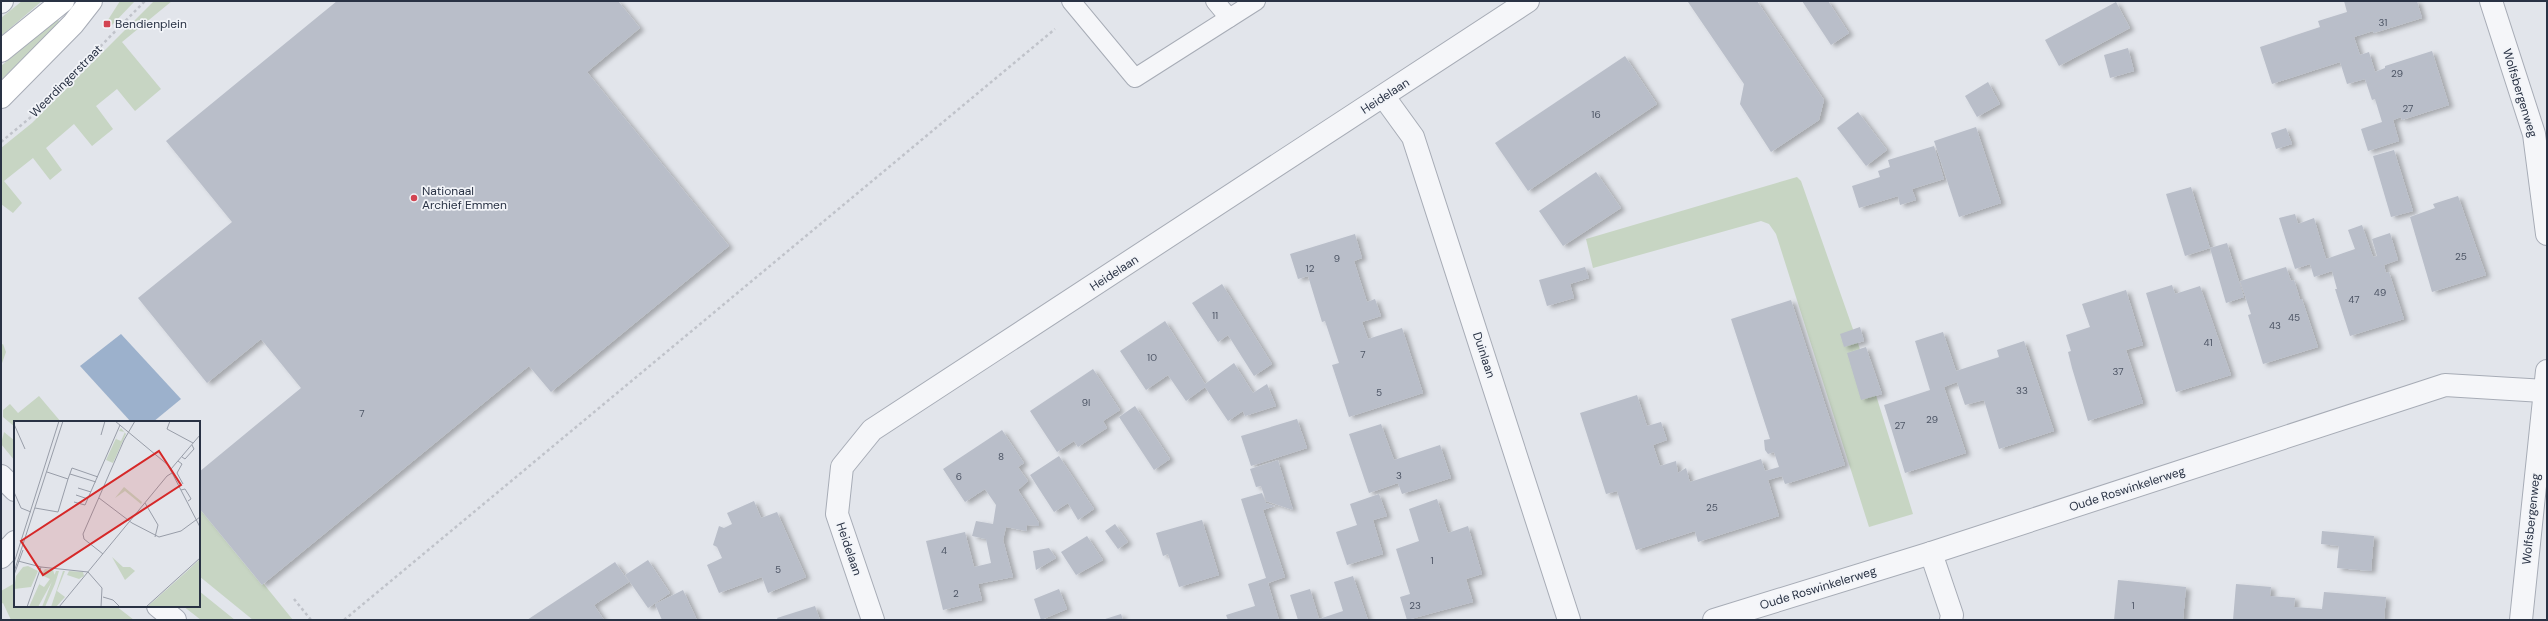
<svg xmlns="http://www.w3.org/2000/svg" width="2548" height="621" font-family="'DM Sans',sans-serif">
<defs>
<filter id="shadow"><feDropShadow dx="4.5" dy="2.5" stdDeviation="2" flood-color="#0004"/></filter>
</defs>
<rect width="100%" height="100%" fill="#e2e5eb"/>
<!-- green -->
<g fill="#c7d5c3">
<path d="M22,1H42L1,36V18Z"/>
<path d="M120,1H135L110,27L106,23Z"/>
<path d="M154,1H172L122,42L161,89L135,111L117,89L96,106L113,129L92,146L74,124L46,148L62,170L50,180L33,158L4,181L22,203L13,213L1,204V148L32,123Z"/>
<path d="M58,18L59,23L1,80V66Z"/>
<path d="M1797,177L1801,181L1875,392L1913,514L1869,527L1776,234L1769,224L1761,221L1593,268L1586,239Z"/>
<path d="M3,344L6,352L1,366V345Z"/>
<path d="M39,396L61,422H15V427L3,417V410L10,404L18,413Z"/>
<path d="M4,432L15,441V461L1,444Z"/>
<path d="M199,508L262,585L263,583L293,620H253L199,576Z"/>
<path d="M15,583V606H116L134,620H11L3,603L1,604V591Z"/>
<path d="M199,591L235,620H201L183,606H199Z"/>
</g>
<!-- water -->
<path fill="#9cb1cc" d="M121,334L181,399L153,422H131L80,366Z"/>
<!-- building -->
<g fill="#b9bec9" filter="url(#shadow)">
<path d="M337,1H618L640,28L587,72L729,246L551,392L529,366L262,585L199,508V472L301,388L261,339L207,383L138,298L232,222L166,141Z"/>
<path d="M1690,1H1757L1824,100L1819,120L1771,152L1740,104L1744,84L1688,2Z"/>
<path d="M1802,1H1828L1849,33L1831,45Z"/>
<path d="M2344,1H2417L2422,18L2374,33L2373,31L2354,37L2360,55L2369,52L2375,72L2385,68V66L2432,51L2449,105L2402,120L2401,117L2393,120L2399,141L2368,151L2361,129L2382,122L2375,99L2372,100L2365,79L2347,84L2340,62L2272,84L2260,47L2320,27L2318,21L2347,12Z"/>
<path d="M2116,2L2130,28L2059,66L2045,40Z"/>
<path d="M2128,48L2134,71L2110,78L2104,55Z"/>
<path d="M1625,56L1657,104L1528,191L1495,143Z"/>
<path d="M1988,82L2000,104L1977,117L1965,96Z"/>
<path d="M1858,112L1887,150L1866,166L1837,128Z"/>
<path d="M1976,127L2001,203L1959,217L1934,141Z"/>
<path d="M2286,128L2292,144L2276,149L2271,133Z"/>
<path d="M1934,146L1944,179L1912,189L1916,200L1900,205L1898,196L1859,208L1852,186L1880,177L1878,171L1890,167L1888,160Z"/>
<path d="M2394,150L2413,211L2391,217L2373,156Z"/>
<path d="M1596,172L1621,208L1563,246L1539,211Z"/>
<path d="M2191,187L2210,248L2185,256L2166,194Z"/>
<path d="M2458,196L2486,275L2432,292L2410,217L2435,208L2433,204Z"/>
<path d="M2295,214L2298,224L2314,218L2326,259L2355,249L2348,230L2362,225L2373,257L2377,256L2372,239L2390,233L2398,260L2384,265L2386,273L2389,272L2404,319L2350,336L2335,289H2337L2332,271L2314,277L2310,264L2295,269L2279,218Z"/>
<path d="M1355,234L1362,258L1354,261L1367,302L1375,299L1381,316L1362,322L1368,339L1402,328L1423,393L1349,417L1332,365L1339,363L1325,321L1322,322L1308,276L1298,279L1290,254Z"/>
<path d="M2227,243L2244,297L2226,303L2210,248Z"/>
<path d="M1585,267L1589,278L1570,284L1574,298L1547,306L1539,280Z"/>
<path d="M2286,267L2291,281L2294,280L2300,299H2302L2318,347L2263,364L2248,315L2251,314L2240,281Z"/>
<path d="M1222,284L1272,364L1254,376L1228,335L1218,342L1192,303Z"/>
<path d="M2172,285L2175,294L2200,286L2231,375L2176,392L2146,293Z"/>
<path d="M2126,290L2143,345L2126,350L2143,403L2088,421L2072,368L2068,352L2071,351L2066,335L2090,327L2082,304Z"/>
<path d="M1791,300L1845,465L1789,483L1785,484L1782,476L1768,480L1779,516L1698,542L1695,531L1636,550L1617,491L1606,494L1580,413L1637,395L1647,426L1661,422L1667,440L1653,445L1660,466L1676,461L1678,473L1686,468L1690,482L1761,459L1765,471L1779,467L1774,452L1768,454L1765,450L1764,440L1770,439L1731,319Z"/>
<path d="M1165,321L1205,384L1234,363L1253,393L1267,384L1276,406L1245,416L1243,411L1228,421L1205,387L1186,401L1168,375L1146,390L1120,351Z"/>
<path d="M1860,327L1864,341L1844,347L1840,334Z"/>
<path d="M1943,332L1956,371L1999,357L1997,350L2024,341L2054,431L1999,449L1984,400L1965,405L1957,382L1944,387L1966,453L1905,473L1884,405L1930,390L1915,341Z"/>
<path d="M1866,347L1882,394L1861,400L1847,353Z"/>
<path d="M1093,369L1120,410L1103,421L1107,428L1078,447L1074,441L1057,452L1030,411Z"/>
<path d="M1135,406L1170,459L1154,470L1119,417Z"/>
<path d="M1297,419L1307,448L1251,466L1241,436Z"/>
<path d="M1381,424L1394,460L1440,445L1451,478L1402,494L1398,483L1369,493L1349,434Z"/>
<path d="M1002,430L1024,463L1018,467L1028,481L1018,490L1039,523V526L1027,525L1026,531L1006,527L1003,540L1013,577L978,584L982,600L943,610L926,541L965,532L974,567L991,563L986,539L972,536L976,521L993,524L996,505L985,489L965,502L943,469Z"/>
<path d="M1059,456L1094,509L1078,520L1068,503L1054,512L1030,475Z"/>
<path d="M1278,460L1293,510L1266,501L1261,486L1256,487L1250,469Z"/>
<path d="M1262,493L1267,506L1266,503L1275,506L1263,510L1285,577L1268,583L1279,620H1228L1226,615L1255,606L1248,584L1266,578L1241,499Z"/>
<path d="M1379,494L1387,516L1373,520L1383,554L1347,565L1336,532L1357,525L1350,504Z"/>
<path d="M1437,499L1448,533L1468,526L1482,574L1466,579L1473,602L1407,620L1400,597L1410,594L1396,549L1419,541L1409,509Z"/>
<path d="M754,501L761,518L777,512L806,577L768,593L762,577L719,593L707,565L722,558L717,547L713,545L719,526L724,528L732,524L727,513Z"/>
<path d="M1202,520L1219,575L1179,587L1168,554L1163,556L1156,533Z"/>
<path d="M1115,524L1128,542L1118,549L1105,531Z"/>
<path d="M2322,531L2374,536L2371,571L2337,568L2339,546L2321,544Z"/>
<path d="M1087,536L1103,560L1076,575L1061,552Z"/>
<path d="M1049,548L1056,558L1036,570L1033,551Z"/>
<path d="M648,560L670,593L648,608L625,575Z"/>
<path d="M615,562L629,582L594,605L604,620H527Z"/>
<path d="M1353,576L1368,620H1298L1290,595L1310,589L1319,619L1343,611L1334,582Z"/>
<path d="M2118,580L2186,587L2183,620H2114Z"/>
<path d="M2236,584L2271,587L2270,596L2295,598L2294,607L2322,609L2324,592L2386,597L2384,620H2233Z"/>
<path d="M1059,589L1067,609L1041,620L1034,599Z"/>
<path d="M683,590L697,620H662L655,604Z"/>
<path d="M815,606L820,620H778L777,618Z"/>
<path d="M1121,614L1123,620H1102Z"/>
</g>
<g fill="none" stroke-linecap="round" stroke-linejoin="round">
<!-- service casing -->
<g stroke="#a7acb6" stroke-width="20">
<g id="service">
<path d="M1071,1L1135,78L1256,1"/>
<path d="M1215,1L1229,18"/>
</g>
</g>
<!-- minor casing -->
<g stroke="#a7acb6" stroke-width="24">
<g id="minor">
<path d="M1,2L2,1"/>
<path d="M1384,97L1413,137L1569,620"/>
<path d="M1,476L15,490"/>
<path d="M1931,553L1952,615L1951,620"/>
<path d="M1,557L15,542"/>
<path d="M158,606L175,620"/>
<path d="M873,620L837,514L842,467L872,430L1528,1"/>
<path d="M1714,620L1931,553L2445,385L2544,391"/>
</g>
</g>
<!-- tertiary casing -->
<g stroke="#a7acb6" stroke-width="24">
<g id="tertiary">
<path d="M2491,1L2534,134L2547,234"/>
<path d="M2521,620L2547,371"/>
</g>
</g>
<!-- secondary casing -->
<g stroke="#a7acb6" stroke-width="24">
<g id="secondary">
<path d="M1,51L63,1"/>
<path d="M1,97L73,24L91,1"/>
</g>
</g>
<!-- path -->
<g stroke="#c0c3ca" stroke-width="2.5" stroke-dasharray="3 3" stroke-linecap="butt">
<path d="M1,142L31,117L145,1"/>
<path d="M294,599L311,620"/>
<path d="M344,620L1055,29"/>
</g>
<!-- service -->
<use href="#service" stroke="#f5f6f9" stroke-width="18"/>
<!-- minor -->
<use href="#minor" stroke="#f5f6f9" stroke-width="22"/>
<!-- tertiary -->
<use href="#tertiary" stroke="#f5f6f9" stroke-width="22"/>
<!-- secondary -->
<use href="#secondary" stroke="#fff" stroke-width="22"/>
</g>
<!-- markers -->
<g fill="#d34452" stroke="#f2f4f8" stroke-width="1.5">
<rect x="103" y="20" width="8" height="8" rx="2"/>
<circle cx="414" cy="198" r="4"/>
</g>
<g text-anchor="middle" stroke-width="3.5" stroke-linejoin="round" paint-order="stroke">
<!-- number labels -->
<g font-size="10" fill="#4d5565">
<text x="2383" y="26">31</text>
<text x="2397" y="77">29</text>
<text x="2408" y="112">27</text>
<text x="1596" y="118">16</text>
<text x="2461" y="260">25</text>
<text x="1337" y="262">9</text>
<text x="1310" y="272">12</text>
<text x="2380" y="296">49</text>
<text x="2354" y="303">47</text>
<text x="1215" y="319">11</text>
<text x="2294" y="321">45</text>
<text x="2275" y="329">43</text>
<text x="2208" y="346">41</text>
<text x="1363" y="358">7</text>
<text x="1152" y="361">10</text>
<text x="2118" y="375">37</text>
<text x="2022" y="394">33</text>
<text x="1379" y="396">5</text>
<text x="1086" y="406">9I</text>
<text x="362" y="417">7</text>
<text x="1932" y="423">29</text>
<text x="1900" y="429">27</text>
<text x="1001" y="460">8</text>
<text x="1399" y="479">3</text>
<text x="959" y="480">6</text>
<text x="1712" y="511">25</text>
<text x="944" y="554">4</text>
<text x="1432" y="564">1</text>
<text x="778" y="573">5</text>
<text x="956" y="597">2</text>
<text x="1415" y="609">23</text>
<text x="2133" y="609">1</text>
</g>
<!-- poi labels -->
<g font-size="12" fill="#293244" stroke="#f2f4f8" text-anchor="start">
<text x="115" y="28">Bendienplein</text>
<text x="422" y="195">Nationaal<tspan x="422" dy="14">Archief Emmen</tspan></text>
</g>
<!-- street labels -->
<g font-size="12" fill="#293244" stroke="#f2f4f8">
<text transform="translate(66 81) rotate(-45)" y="4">Weerdingerstraat</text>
<text transform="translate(2520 93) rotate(73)" y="4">Wolfsbergenweg</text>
<text transform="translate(1385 96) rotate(-33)" y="4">Heidelaan</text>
<text transform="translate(1114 273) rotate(-33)" y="4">Heidelaan</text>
<text transform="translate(1484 355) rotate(72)" y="4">Duinlaan</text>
<text transform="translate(2127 489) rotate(-18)" y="4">Oude Roswinkelerweg</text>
<text transform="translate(2531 519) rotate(-84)" y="4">Wolfsbergenweg</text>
<text transform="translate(849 549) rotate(71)" y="4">Heidelaan</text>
<text transform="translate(1818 588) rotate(-17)" y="4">Oude Roswinkelerweg</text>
</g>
</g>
<!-- overview -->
<g transform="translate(14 421)">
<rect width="186" height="186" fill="#e2e5eb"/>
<path d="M107,7L112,13L99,42L92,39L104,13L102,18L107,20L111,11L105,10ZM110,66L128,81L127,83L111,70L101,77ZM98,136L109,146H116L121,150L111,159ZM186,138V186H133L171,152ZM14,145L24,150L17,166L0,168L2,155L9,146ZM31,148L39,149L41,155L24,186H15L27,159L25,163L30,166L36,158L27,154ZM42,150H45L41,163L31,186H28ZM49,150H51L43,170L51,176L42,186H37ZM55,150L69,151L70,155L65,158L53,154Z" fill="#c7d5c3"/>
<path fill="none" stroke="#989da8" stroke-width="1" d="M101,0L154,44L186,106M156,0L153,8L179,22M0,3L11,28M87,14L91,0M168,36L171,38L180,28L178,24M164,40L168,43L163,52L169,63M157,48L186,14M56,53L82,61M54,58L58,47L84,56M64,67L77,71M167,69L171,68L176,76L177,78L174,80M0,71L7,87L17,91M62,74L74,78M85,77L118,102L145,116L167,110L186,96M60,81L71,84L106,4M131,82L144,104L141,116M21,87L44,91L54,58L33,51M89,133L70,118L69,113L110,19L121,0M4,140L27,146L74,151L88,167L87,186M0,142L45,0M0,151L49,0M0,154L9,129M89,176L99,179L106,186M13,186L27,146M45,186L153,55L158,52M132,186L186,137"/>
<path fill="#d62828" fill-opacity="0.15" stroke="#d62828" stroke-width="2" d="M145,30L167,64L29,154L7,120Z"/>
<rect width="186" height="186" fill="none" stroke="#293244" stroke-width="2"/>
</g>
<!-- border -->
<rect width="2548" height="621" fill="none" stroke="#293244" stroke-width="4"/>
</svg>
